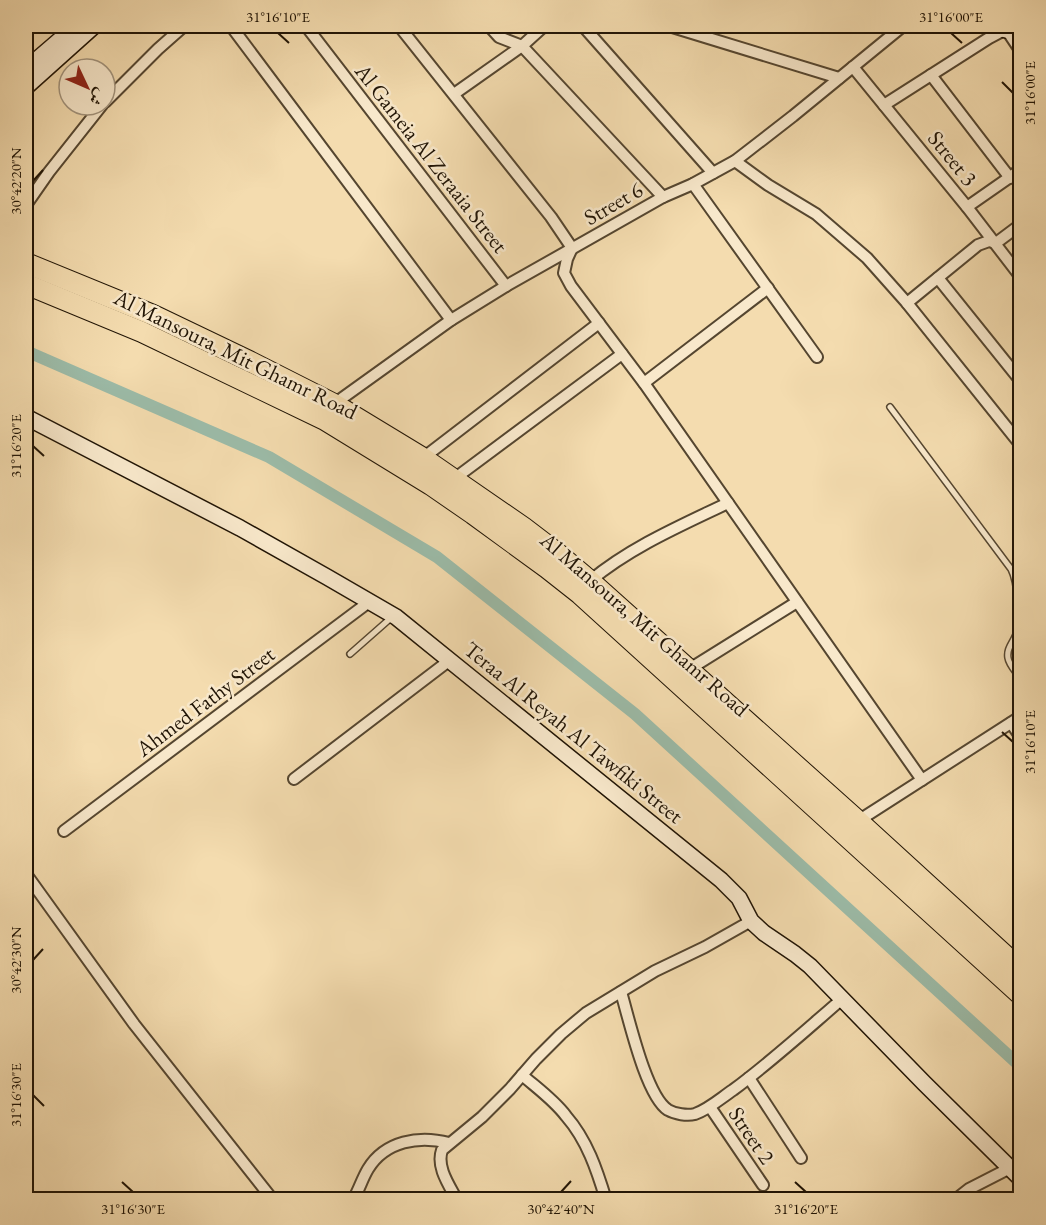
<svg xmlns="http://www.w3.org/2000/svg" width="1046" height="1225" font-family="'EB Garamond',Amiri,serif">
<rect width="100%" height="100%" fill="#f4dcaf"/>
<filter id="stains"><feTurbulence type="fractalNoise" baseFrequency=".00333" numOctaves="4"/><feColorMatrix values="0 0 0 0 .2 0 0 0 0 .09 0 0 0 0 .02 0 0 0 .5 -.17"/></filter>
<radialGradient id="worn" r=".72"><stop offset=".6" stop-color="#630" stop-opacity="0"/><stop offset="1" stop-color="#630" stop-opacity=".3"/></radialGradient>
<g fill="none" stroke-linecap="round" stroke-linejoin="round">
<!-- canal -->
<path stroke="#9cbca9" stroke-width="12" d="M26,351L269,457L437,557L635,714L1020,1066"/>
<!-- lane casing -->
<g stroke="#554630" stroke-width="8">
<g id="lane">
<path d="M890,407L1011,569C1018,583 1020,616 1017,631C1015,641 1006,647 1008,658C1009,665 1016,672 1020,678"/>
<path d="M350,654L392,617"/>
</g>
</g>
<!-- street casing -->
<g stroke="#554630" stroke-width="14">
<g id="street">
<path d="M231,26L451,320"/>
<path d="M306,26L506,286"/>
<path d="M399,26L551,217L572,248L567,259L564,273L571,286L644,383L922,780"/>
<path d="M489,26L499,37L522,46L663,197"/>
<path d="M583,26L713,173"/>
<path d="M669,26L839,78"/>
<path d="M853,67L967,207L1020,276"/>
<path d="M931,75L1010,178"/>
<path d="M454,94L522,46L544,26"/>
<path d="M105,102L158,49L184,26"/>
<path d="M884,105L989,38L1006,29L1020,50"/>
<path d="M735,161L768,185L816,214L867,258L907,303L1020,444"/>
<path d="M693,184L817,357"/>
<path d="M26,205L49,172L102,105"/>
<path d="M967,207L1020,170"/>
<path d="M938,278L1020,380"/>
<path d="M907,303L978,245L989,241L996,243L1020,225"/>
<path d="M644,383L768,288"/>
<path d="M334,404L451,320L506,286L663,197L693,184L735,161L793,116L903,26"/>
<path d="M423,458L599,323"/>
<path d="M454,479L622,354"/>
<path d="M590,581C631,547 680,526 728,503"/>
<path d="M688,670L797,602"/>
<path d="M1011,723L1020,736"/>
<path d="M294,779L450,660"/>
<path d="M858,821L1020,717"/>
<path d="M64,831L369,602"/>
<path d="M26,874L134,1024L273,1200"/>
<path d="M621,992C629,1019 646,1096 668,1110C675,1114 687,1116 695,1114C709,1109 721,1098 733,1090C771,1062 806,1030 842,999"/>
<path d="M522,1075C537,1088 554,1100 566,1116C587,1140 597,1170 606,1200"/>
<path d="M749,1078L801,1158"/>
<path d="M710,1107L763,1185"/>
<path d="M353,1200C359,1190 362,1179 368,1169C385,1141 419,1135 449,1143"/>
<path d="M457,1200C449,1185 436,1167 442,1150L482,1117L510,1089L536,1059L561,1034L586,1013L655,971L705,947L751,921"/>
<path d="M955,1200L969,1189L1010,1168"/>
</g>
</g>
<!-- secondary casing -->
<g stroke="#201405" stroke-width="18">
<g id="secondary">
<path d="M988,26L1020,33"/>
<path d="M26,69L76,26"/>
<path d="M26,87L94,26"/>
<path d="M26,417L240,528L327,577L396,617L721,880L739,898L751,921L764,933L795,954L810,966L924,1083L1020,1178"/>
</g>
</g>
<!-- highway casing -->
<g stroke="#201405" stroke-width="22">
<g id="highway">
<path d="M26,263L153,315L249,361L334,404L423,458L523,527L557,553L590,581L858,821L1020,969"/>
<path d="M26,284L142,332L325,420L431,485L473,514L547,568L580,594L1020,994"/>
</g>
</g>
<!-- lane -->
<use href="#lane" stroke="#f8e8cb" stroke-width="5"/>
<!-- street -->
<use href="#street" stroke="#f8e8cb" stroke-width="10"/>
<!-- secondary -->
<use href="#secondary" stroke="#f8e8cb" stroke-width="15"/>
<!-- highway -->
<use href="#highway" stroke="#f4dcaf" stroke-width="20"/>
</g>
<!-- ticks -->
<path fill="none" stroke="#201405" stroke-width="2" d="M278,33L289,43M951,33L962,43M1002,82L1013,93M33,181L43,170M33,446L44,456M1002,732L1013,742M33,960L43,949M33,1095L44,1106M122,1182L133,1192M795,1182L806,1192M561,1192L571,1181"/>
<g text-anchor="middle" stroke-width="5" stroke-linejoin="round" paint-order="stroke">
<!-- street labels -->
<g font-size="22" fill="#201405" stroke="#f8e8cb">
<text transform="translate(432 158) rotate(52)" y="8">Al Gameia Al Zeraaia Street</text>
<text transform="translate(953 158) rotate(51)" y="8">Street 3</text>
<text transform="translate(613 203) rotate(-30)" y="8">Street 6</text>
<text transform="translate(236 354) rotate(26)" y="8">Al Mansoura, Mit Ghamr Road</text>
<text transform="translate(645 624) rotate(41)" y="8">Al Mansoura, Mit Ghamr Road</text>
<text transform="translate(205 701) rotate(-37)" y="8">Ahmed Fathy Street</text>
<text transform="translate(574 732) rotate(39)" y="8">Teraa Al Reyah Al Tawfiki Street</text>
<text transform="translate(752 1135) rotate(56)" y="8">Street 2</text>
</g>
</g>
<!-- margin -->
<rect width="1046" height="1225" fill="none" stroke="#f4dcaf" stroke-width="66"/>
<!-- north arrow -->
<g transform="translate(87 87) rotate(134)"><circle r="28" fill="#f8e8cb" stroke="#a2937c" stroke-width="1.5"/>
<path d="M0-4.5L10 22L0 15L-10 22Z" fill="#8f2418"/>
<text y="-9" font-size="16" font-weight="bold" text-anchor="middle" fill="#201405">ش</text>
</g>
<rect x="33" y="33" width="980" height="1159" fill="none" stroke="#201405" stroke-width="2"/>
<g font-size="15" text-anchor="middle" fill="#201405">
<text x="278" y="22">31°16'10"E</text>
<text x="951" y="22">31°16'00"E</text>
<text transform="translate(1030 93) rotate(-90)" y="5">31°16'00"E</text>
<text transform="translate(16 181) rotate(-90)" y="5">30°42'20"N</text>
<text transform="translate(16 446) rotate(-90)" y="5">31°16'20"E</text>
<text transform="translate(1030 742) rotate(-90)" y="5">31°16'10"E</text>
<text transform="translate(16 960) rotate(-90)" y="5">30°42'30"N</text>
<text transform="translate(16 1095) rotate(-90)" y="5">31°16'30"E</text>
<text x="133" y="1214">31°16'30"E</text>
<text x="561" y="1214">30°42'40"N</text>
<text x="806" y="1214">31°16'20"E</text>
</g>
<rect width="100%" height="100%" filter="url(#stains)"/>
<rect width="100%" height="100%" fill="url(#worn)"/>
</svg>
